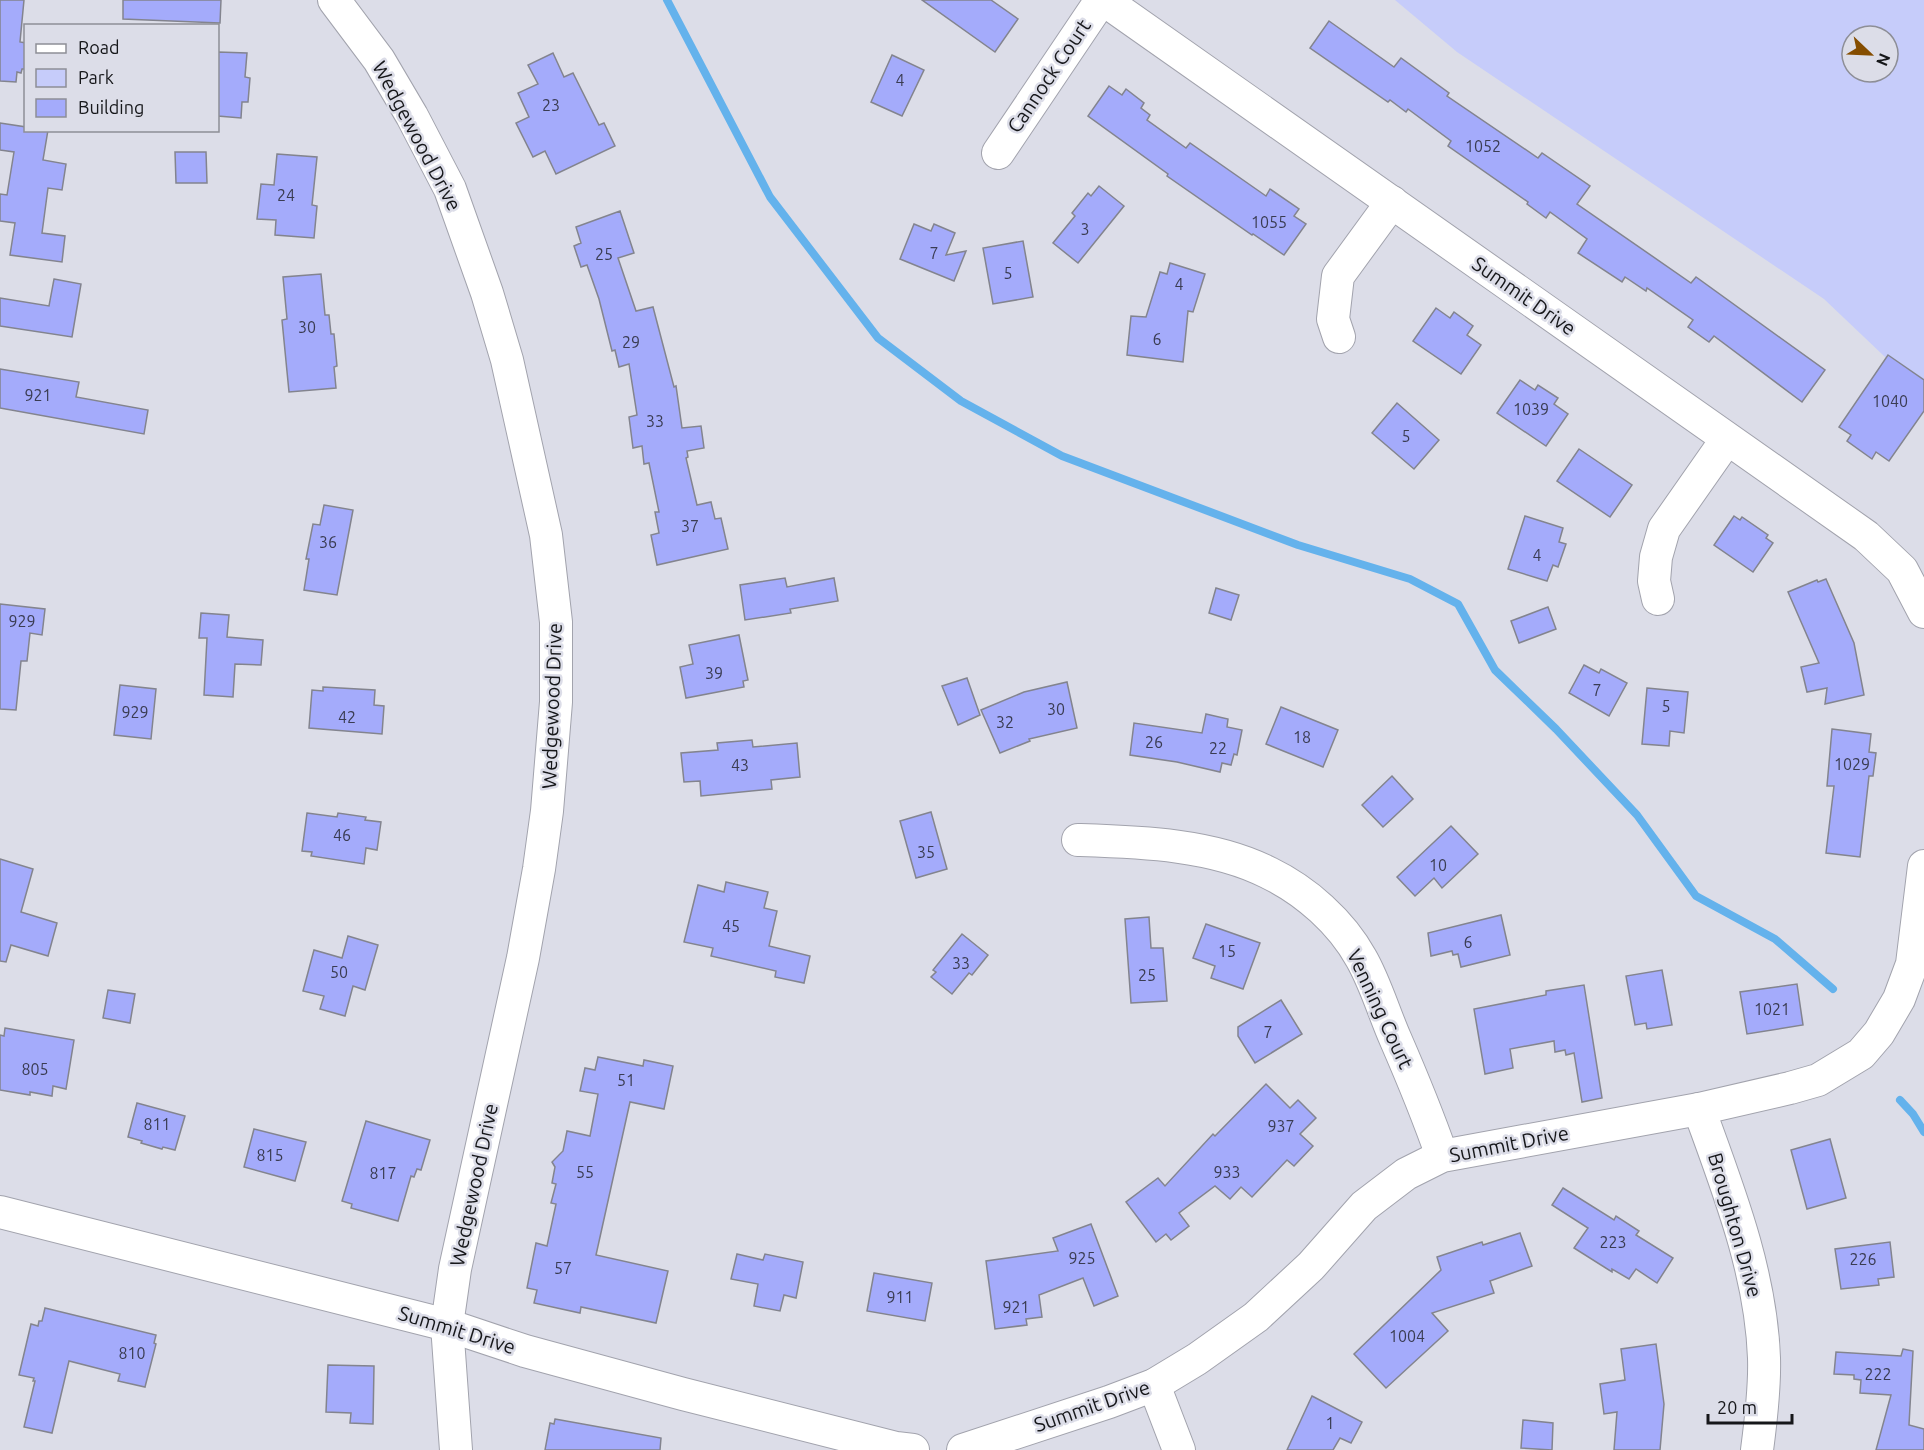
<svg xmlns="http://www.w3.org/2000/svg" width="1924" height="1450" font-family="Ubuntu,sans-serif">
<rect width="100%" height="100%" fill="#dcdde8"/>
<!-- green -->
<path fill="#c6ccfa" fill-rule="evenodd" d="M1395,0H1924V394L1824,299L1457,52ZM1852,36H1888V72H1852Z"/>
<g fill="none" stroke-linecap="round" stroke-linejoin="round">
<!-- stream -->
<g stroke="#64b2ec" stroke-width="8">
<path d="M667,0L770,197L878,338L961,401L1062,456L1298,545L1410,579L1458,604L1495,670L1556,729L1637,815L1696,896L1775,939L1833,989"/>
<path d="M1900,1100L1913,1114L1924,1132"/>
</g>
</g>
<!-- building -->
<g fill="#a4abfb" stroke="#83848e" stroke-width="1.5">
<path d="M0,0H24L20,42L26,43V69H22L21,73L17,72L16,82L0,81Z"/>
<path d="M123,0H221L220,23L123,19Z"/>
<path d="M922,0H991L1018,19L995,52Z"/>
<path d="M1329,21L1394,67L1401,58L1449,93L1447,96L1538,158L1542,153L1590,186L1577,204L1691,283L1696,277L1825,370L1802,402L1714,336L1709,342L1688,327L1693,320L1647,288L1646,291L1625,277L1622,282L1578,253L1587,239L1550,212L1546,218L1527,204L1528,202L1448,146L1451,141L1408,109L1406,112L1390,100L1388,102L1310,48Z"/>
<path d="M218,52L247,53L245,77L250,78L248,102H242L241,118L218,116Z"/>
<path d="M553,53L564,77L573,73L599,125L604,123L615,146L556,174L545,151L533,157L516,123L529,117L518,93L538,84L528,65Z"/>
<path d="M892,55L924,70L902,116L871,102Z"/>
<path d="M1109,86L1122,95L1126,89L1144,103L1141,108L1150,115L1147,120L1186,148L1190,143L1266,196L1270,189L1299,209L1294,216L1306,224L1284,255L1253,234L1252,235L1167,176L1168,174L1088,116Z"/>
<path d="M0,123L26,127V130H48L43,160L66,164L62,190L48,188L42,233L65,236L62,262L10,255L15,223L0,221V194L7,195L14,152L0,150Z"/>
<path d="M175,152H206L207,183H176Z"/>
<path d="M277,154L317,157L312,205L317,206L314,238L275,235L276,220L257,219L261,184L274,185Z"/>
<path d="M1099,186L1124,206L1078,263L1053,243L1075,216L1072,213L1088,193L1091,196Z"/>
<path d="M620,211L634,253L618,258L636,311L653,307L674,387L676,386L682,428L701,426L704,448L687,451L688,457L686,458L697,505L711,502L715,519L721,518L728,549L657,565L651,535L659,533L655,512H659L649,463L644,464L642,446L633,448L629,417L637,415L629,364L619,367L615,350L612,351L599,299L587,265L581,267L574,246L581,243L576,227Z"/>
<path d="M914,224L931,231L934,224L955,233L946,255L966,251L954,281L900,259Z"/>
<path d="M1023,241L1033,297L993,304L983,248Z"/>
<path d="M1170,263L1205,274L1193,312L1188,311L1183,362L1127,355L1131,316L1146,317L1160,272L1167,274Z"/>
<path d="M321,274L325,315H329L331,334H334L337,366L334,367L336,388L289,392L282,320L287,319L283,277Z"/>
<path d="M54,279L81,284L72,337L0,326V298L49,306Z"/>
<path d="M1436,308L1450,318L1454,312L1473,326L1467,335L1481,345L1461,374L1413,341Z"/>
<path d="M1888,355L1924,380V411L1889,461L1876,452L1872,459L1847,441L1851,435L1839,427Z"/>
<path d="M0,369L79,382L76,397L148,410L144,434L0,408Z"/>
<path d="M1520,380L1535,390L1538,385L1558,398L1554,404L1568,414L1546,446L1497,413Z"/>
<path d="M1397,403L1439,440L1414,469L1372,433Z"/>
<path d="M1579,449L1632,485L1610,517L1557,481Z"/>
<path d="M324,505L353,510L337,595L304,590L309,559H306L313,524L320,525Z"/>
<path d="M1525,516L1563,528L1559,542L1566,544L1558,567L1553,565L1547,581L1508,569Z"/>
<path d="M1734,516L1740,520L1742,517L1768,535L1766,538L1773,543L1753,572L1714,545Z"/>
<path d="M785,578L787,587L834,578L838,601L790,609L791,613L745,620L740,585Z"/>
<path d="M1826,579L1854,643L1864,695L1825,704L1827,688L1807,692L1801,667L1819,663L1788,592L1817,580L1818,582Z"/>
<path d="M1216,588L1239,595L1231,620L1209,613Z"/>
<path d="M0,604L45,609L42,635L30,633L27,661H21L16,710L0,709Z"/>
<path d="M1548,607L1556,629L1519,643L1511,621Z"/>
<path d="M201,613L229,615L227,637L263,640L261,665L235,664L233,697L204,695L207,638H199Z"/>
<path d="M739,635L748,680L743,681L744,687L686,698L680,667L693,664L689,645Z"/>
<path d="M1584,665L1599,673L1601,669L1627,683L1609,716L1569,693Z"/>
<path d="M967,678L980,715L958,725L942,686Z"/>
<path d="M1067,682L1077,728L1029,739L1030,741L1000,753L981,710L1024,692Z"/>
<path d="M120,685L156,689L151,739L114,735Z"/>
<path d="M323,687L375,690L374,705L384,706L382,734L309,728L312,690L323,691Z"/>
<path d="M1647,688L1688,692L1684,733L1670,731L1669,746L1642,744Z"/>
<path d="M1281,707L1338,730L1323,767L1266,744Z"/>
<path d="M1206,714L1228,719L1227,727L1242,730L1237,755L1234,754L1231,765L1222,763L1220,772L1177,762L1130,755L1134,723L1202,733Z"/>
<path d="M1832,729L1871,734L1869,752L1876,753L1873,776H1869L1860,857L1826,853L1834,786H1827Z"/>
<path d="M752,740L753,747L797,743L800,777L771,780L772,789L701,796L700,781L684,782L681,753L718,750L717,743Z"/>
<path d="M1392,776L1413,799L1383,827L1362,805Z"/>
<path d="M931,812L947,869L916,878L900,821Z"/>
<path d="M307,813L337,817L338,813L366,817L365,820L381,822L377,850L366,848L364,864L311,856L312,852L302,851Z"/>
<path d="M1451,826L1478,854L1442,888L1434,878L1415,896L1397,877Z"/>
<path d="M0,859L33,869L21,912L57,923L48,956L11,945L6,962L0,961Z"/>
<path d="M726,882L768,892L764,908L777,911L769,946L810,956L804,983L775,977L776,971L711,956L713,948L684,942L698,885L724,892Z"/>
<path d="M1501,915L1510,955L1461,967L1458,954L1453,955L1452,951L1431,956L1428,933Z"/>
<path d="M1149,917L1151,948H1163L1167,1001L1131,1003L1125,919Z"/>
<path d="M1206,924L1260,943L1243,989L1211,978L1215,966L1193,958Z"/>
<path d="M962,934L988,955L972,975L969,973L952,994L931,977L936,972L933,970Z"/>
<path d="M348,936L378,945L365,990L353,986L345,1016L320,1009L324,996L303,991L314,950L342,958Z"/>
<path d="M1662,970L1672,1025L1647,1029L1646,1023L1635,1025L1626,976Z"/>
<path d="M1797,984L1803,1025L1747,1034L1740,992Z"/>
<path d="M1584,985L1602,1098L1582,1102L1574,1053L1566,1055L1565,1050L1555,1052L1554,1041L1510,1049L1513,1068L1485,1074L1474,1009L1546,995V991Z"/>
<path d="M108,990L135,994L130,1023L103,1018Z"/>
<path d="M1281,1000L1302,1034L1255,1063L1238,1036V1027Z"/>
<path d="M5,1028L74,1040L66,1089L53,1086L52,1096L30,1092V1095L0,1090V1035L4,1036Z"/>
<path d="M598,1057L643,1066L644,1060L673,1066L664,1109L630,1102L596,1255L668,1271L656,1323L581,1307L580,1313L534,1303L537,1290L527,1288L536,1243L547,1246L556,1204L551,1203L556,1184L552,1183L555,1167L552,1162L563,1151L567,1131L590,1136L598,1094L580,1091L585,1068L595,1070Z"/>
<path d="M1266,1084L1290,1108L1298,1100L1316,1118L1300,1134L1313,1146L1294,1166L1287,1160L1252,1197L1241,1187L1230,1199L1215,1186L1179,1213L1189,1226L1171,1240L1166,1234L1156,1242L1126,1202L1158,1178L1165,1186L1213,1134L1215,1136Z"/>
<path d="M137,1103L185,1116L175,1150L163,1147L162,1149L141,1143L142,1141L128,1137Z"/>
<path d="M366,1121L430,1140L421,1170L417,1169L414,1177L411,1176L398,1221L351,1208L352,1204L342,1201Z"/>
<path d="M254,1129L306,1142L295,1181L244,1167Z"/>
<path d="M1830,1139L1846,1198L1807,1209L1791,1150Z"/>
<path d="M1563,1188L1614,1220L1616,1216L1639,1231L1636,1235L1673,1258L1657,1283L1636,1269L1629,1279L1612,1269V1272L1574,1248L1588,1228L1552,1205Z"/>
<path d="M1091,1224L1118,1296L1094,1306L1083,1278L1039,1295L1042,1317L1026,1319L1027,1325L995,1329L986,1261L1058,1251L1053,1238Z"/>
<path d="M1520,1233L1532,1266L1490,1281L1494,1293L1432,1313L1448,1331L1386,1388L1354,1354L1441,1270L1437,1257L1482,1242L1483,1245Z"/>
<path d="M1890,1242L1894,1277L1878,1279L1879,1285L1841,1289L1835,1249Z"/>
<path d="M737,1254L763,1260L765,1254L803,1262L796,1298L784,1295L780,1311L754,1306L758,1284L731,1279Z"/>
<path d="M874,1273L932,1283L925,1321L867,1311Z"/>
<path d="M45,1308L156,1335L154,1343L156,1344L145,1387L118,1381L120,1374L69,1361L52,1433L24,1427L35,1381H33L34,1378L19,1375L31,1324L38,1326L39,1321H42Z"/>
<path d="M1656,1344L1664,1404L1660,1450H1614L1617,1412L1604,1414L1600,1384L1625,1380L1621,1349Z"/>
<path d="M1903,1349L1913,1351L1909,1425L1924,1429V1450H1876L1891,1395L1860,1393L1861,1380L1854,1379V1375L1834,1374L1836,1352L1901,1356Z"/>
<path d="M328,1365L374,1366L373,1424L350,1423L351,1413L326,1412Z"/>
<path d="M1312,1396L1362,1422L1351,1443L1340,1438L1333,1450H1287Z"/>
<path d="M555,1419L661,1438L660,1450H545L550,1423L554,1424Z"/>
<path d="M1523,1420L1553,1423L1552,1450L1521,1448Z"/>
</g>
<g fill="none" stroke-linecap="round" stroke-linejoin="round">
<!-- street casing -->
<g stroke="#a2a3ad" stroke-width="34">
<g id="street">
<path d="M334,0L379,60L412,116L450,189L487,293L507,360L546,535L556,622V702L547,811L539,869L523,958L455,1269L447,1325L456,1450"/>
<path d="M1104,0L1866,536L1902,570L1924,612"/>
<path d="M998,153L1101,0"/>
<path d="M1339,337L1333,319L1338,276L1392,202"/>
<path d="M1658,599L1654,581L1656,557L1664,529L1727,439"/>
<path d="M1078,840C1140,842 1213,844 1269,873C1306,891 1341,922 1361,958C1375,982 1384,1013 1395,1038C1412,1077 1428,1116 1442,1156"/>
<path d="M1699,1109C1728,1189 1761,1272 1764,1358C1765,1388 1761,1420 1757,1450"/>
<path d="M0,1212L447,1325L525,1351L683,1394L896,1448L913,1450"/>
<path d="M1154,1385L1179,1450"/>
<path d="M963,1450L1109,1402L1154,1385L1197,1359L1256,1317L1311,1266L1364,1206L1406,1174L1442,1156L1699,1109L1790,1088L1818,1080L1861,1054L1879,1033L1899,999L1912,964L1924,866"/>
</g>
</g>
<!-- street -->
<use href="#street" stroke="#fff" stroke-width="32"/>
</g>
<g text-anchor="middle" stroke-width="5" stroke-linejoin="round" paint-order="stroke">
<!-- number labels -->
<g font-size="16" fill="#3a3c52">
<text x="900" y="86">4</text>
<text x="551" y="111">23</text>
<text x="1483" y="152">1052</text>
<text x="286" y="201">24</text>
<text x="1269" y="228">1055</text>
<text x="1085" y="235">3</text>
<text x="934" y="259">7</text>
<text x="604" y="260">25</text>
<text x="1008" y="279">5</text>
<text x="1179" y="290">4</text>
<text x="307" y="333">30</text>
<text x="1157" y="345">6</text>
<text x="631" y="348">29</text>
<text x="38" y="401">921</text>
<text x="1890" y="407">1040</text>
<text x="1531" y="415">1039</text>
<text x="655" y="427">33</text>
<text x="1406" y="442">5</text>
<text x="690" y="532">37</text>
<text x="328" y="548">36</text>
<text x="1537" y="561">4</text>
<text x="22" y="627">929</text>
<text x="714" y="679">39</text>
<text x="1597" y="696">7</text>
<text x="1666" y="712">5</text>
<text x="1056" y="715">30</text>
<text x="135" y="718">929</text>
<text x="347" y="723">42</text>
<text x="1005" y="728">32</text>
<text x="1302" y="743">18</text>
<text x="1154" y="748">26</text>
<text x="1218" y="754">22</text>
<text x="1852" y="770">1029</text>
<text x="740" y="771">43</text>
<text x="342" y="841">46</text>
<text x="926" y="858">35</text>
<text x="1438" y="871">10</text>
<text x="731" y="932">45</text>
<text x="1468" y="948">6</text>
<text x="1227" y="957">15</text>
<text x="961" y="969">33</text>
<text x="339" y="978">50</text>
<text x="1147" y="981">25</text>
<text x="1772" y="1015">1021</text>
<text x="1268" y="1038">7</text>
<text x="35" y="1075">805</text>
<text x="626" y="1086">51</text>
<text x="157" y="1130">811</text>
<text x="1281" y="1132">937</text>
<text x="270" y="1161">815</text>
<text x="585" y="1178">55</text>
<text x="1227" y="1178">933</text>
<text x="383" y="1179">817</text>
<text x="1613" y="1248">223</text>
<text x="1082" y="1264">925</text>
<text x="1863" y="1265">226</text>
<text x="563" y="1274">57</text>
<text x="900" y="1303">911</text>
<text x="1016" y="1313">921</text>
<text x="1407" y="1342">1004</text>
<text x="132" y="1359">810</text>
<text x="1878" y="1380">222</text>
<text x="1330" y="1429">1</text>
</g>
<!-- street labels -->
<g font-size="20" fill="#16171a" stroke="#dcdde8">
<text transform="translate(1049 76) rotate(-56)" y="7">Cannock Court</text>
<text transform="translate(417 136) rotate(62)" y="7">Wedgewood Drive</text>
<text transform="translate(1524 296) rotate(35)" y="7">Summit Drive</text>
<text transform="translate(552 706) rotate(-88)" y="7">Wedgewood Drive</text>
<text transform="translate(1380 1009) rotate(65)" y="7">Venning Court</text>
<text transform="translate(1509 1144) rotate(-11)" y="7">Summit Drive</text>
<text transform="translate(474 1185) rotate(-78)" y="7">Wedgewood Drive</text>
<text transform="translate(1735 1225) rotate(74)" y="7">Broughton Drive</text>
<text transform="translate(457 1330) rotate(17)" y="7">Summit Drive</text>
<text transform="translate(1092 1406) rotate(-19)" y="7">Summit Drive</text>
</g>
</g>
<!-- legend -->
<rect x="24" y="24" width="195" height="108" fill="#dcdde8" stroke="#8d8e96" stroke-width="1.5"/>
<rect x="36" y="44" width="30" height="9" fill="#ffffff" stroke="#8d8e96" stroke-width="1.5"/>
<text x="78" y="54" font-size="18" fill="#16171a">Road</text>
<rect x="36" y="69" width="30" height="18" fill="#c6ccfa" stroke="#8d8e96" stroke-width="1.5"/>
<text x="78" y="84" font-size="18" fill="#16171a">Park</text>
<rect x="36" y="99" width="30" height="18" fill="#a4abfb" stroke="#8d8e96" stroke-width="1.5"/>
<text x="78" y="114" font-size="18" fill="#16171a">Building</text>
<!-- north arrow -->
<g transform="translate(1870 54) rotate(113)"><circle r="28" fill="#dcdde8" stroke="#8d8e96" stroke-width="1.5"/>
<path d="M0-4.5L10 22L0 15L-10 22Z" fill="#854d00"/>
<text y="-9" font-size="16" font-weight="bold" text-anchor="middle" fill="#16171a">N</text>
</g>
<!-- scale -->
<path d="M1708 1414v9h84v-9" fill="none" stroke="#16171a" stroke-width="3"/>
<text x="1717" y="1414" font-size="18" fill="#16171a" stroke="#dcdde8" stroke-width="4.5" paint-order="stroke">20 m</text>
</svg>
